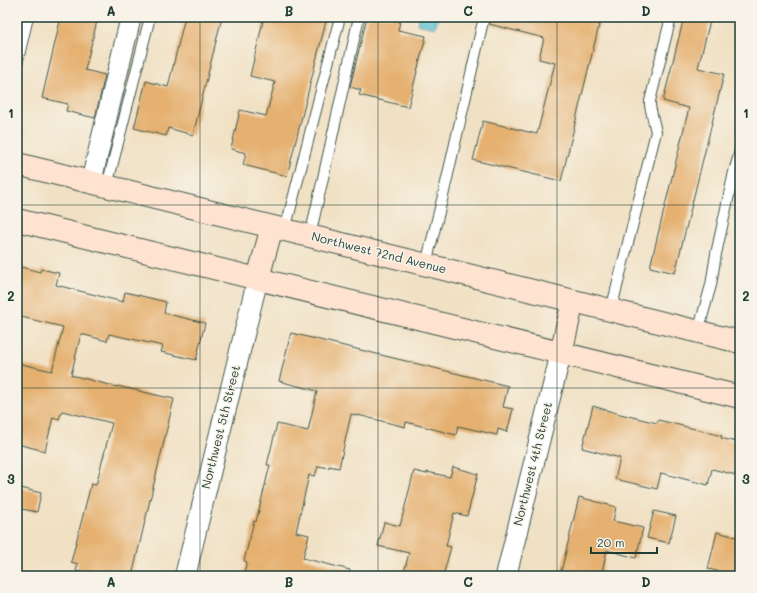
<svg xmlns="http://www.w3.org/2000/svg" width="757" height="593" font-family="Mali,sans-serif">
<rect width="100%" height="100%" fill="#f7f3e8"/>
<filter id="ink" filterUnits="userSpaceOnUse"><feTurbulence type="fractalNoise" baseFrequency=".025" numOctaves="2"/><feDisplacementMap in="SourceGraphic" scale="8" xChannelSelector="R" yChannelSelector="G"/><feConvolveMatrix kernelMatrix="1 2 1 2 8 2 1 2 1" color-interpolation-filters="sRGB"/></filter>
<filter id="wash" filterUnits="userSpaceOnUse"><feTurbulence type="fractalNoise" baseFrequency=".012" numOctaves="4" result="noise"/><feDisplacementMap in="SourceGraphic" scale="16" xChannelSelector="R" yChannelSelector="G"/><feGaussianBlur stdDeviation="0.9" result="paint"/><feColorMatrix in="noise" values="0 0 0 0 0 0 0 0 0 0 0 0 0 0 0 0 0 1.4 0 .05"/><feComposite in="paint" operator="in"/></filter>
<g filter="url(#wash)">
<rect width="100%" height="100%" fill="#f1e1c4"/>
<!-- water -->
<path fill="#55bdd2" stroke="#3a7d83" d="M419,17H438L435,28L417,24Z"/>
<g id="blocks">
<!-- building -->
<g fill="#e5b070">
<path d="M61,17H98L85,70L105,75L95,118L66,111L68,104L42,98Z"/>
<path d="M185,17H222L193,135L168,128L166,136L134,128L146,81L168,87Z"/>
<path d="M264,17H327L287,176L243,165L246,153L231,149L240,110L266,116L275,82L250,76Z"/>
<path d="M367,17H401L398,30L426,36L408,107L359,95L361,90L350,87Z"/>
<path d="M490,17H601L561,181L473,160L483,121L537,134L555,63L539,59L544,38L489,24Z"/>
<path d="M684,17H711L698,68L724,74L675,273L650,267L689,108L663,101Z"/>
<path d="M17,266L40,272L41,269L59,273L56,285L123,302L125,292L166,302L164,313L205,323L196,360L161,352L163,346L109,334L107,341L81,334L71,375L117,387V386L174,399L132,576H83L84,573L76,571L78,564L71,562L91,484L96,485L112,423L62,411L59,419L53,417L45,451L17,444V363L52,371L63,327L17,316Z"/>
<path d="M291,333L508,386L503,407L513,409L507,432L498,429L497,435L458,426L456,435L406,422L405,427L358,415V416L351,414L339,468L329,466V468L318,466L315,476L309,475L296,532L309,535L303,558L350,570L349,576H243L247,562L244,561L254,521L256,522L270,465H267L277,424L308,431L317,391L279,381Z"/>
<path d="M593,406L616,413L657,423L658,420L687,427L722,436L721,438L740,443V476L712,469L708,485L661,473L657,489L615,479L620,458L582,448Z"/>
<path d="M453,467L478,474L467,516L454,513L446,546L451,547L443,576H403L409,553L378,546L384,522L400,526L414,471L427,474V472L450,477Z"/>
<path d="M17,487L41,493L37,512L17,508Z"/>
<path d="M579,497L616,507L613,521L643,528L636,558L607,550L601,576H560Z"/>
<path d="M654,511L676,516L669,543L647,538Z"/>
<path d="M717,532L740,538V576H720L722,572L708,569Z"/>
</g>
</g>
</g>
<g filter="url(#ink)">
<use href="#blocks" fill-opacity="0" stroke="#3e564a" stroke-width="1"/>
<g fill="none" stroke-linecap="round" stroke-linejoin="round">
<!-- lane casing -->
<g stroke="#3e564a" stroke-width="12">
<g id="lane">
<path d="M17,64L28,17"/>
<path d="M107,186L150,17"/>
<path d="M285,230L340,17"/>
<path d="M310,236L359,17"/>
<path d="M426,264L443,196L484,17"/>
<path d="M611,310L656,132L650,106V101L671,17"/>
<path d="M698,332L711,285L716,254L734,172L740,151"/>
</g>
</g>
<!-- street casing -->
<g stroke="#3e564a" stroke-width="22">
<g id="street">
<path d="M91,182L131,17"/>
<path d="M185,576L252,302L258,278"/>
<path d="M506,576L561,353"/>
</g>
</g>
<!-- secondary casing -->
<g stroke="#3e564a" stroke-width="24">
<g id="secondary">
<path d="M17,164L740,342"/>
<path d="M17,220L740,397"/>
<path d="M258,278L272,227"/>
<path d="M561,353L573,301"/>
</g>
</g>
<!-- lane -->
<use href="#lane" stroke="#fff" stroke-width="10"/>
<!-- street -->
<use href="#street" stroke="#fff" stroke-width="20"/>
<!-- secondary -->
<use href="#secondary" stroke="#fee3d1" stroke-width="22"/>
</g>
</g>
<!-- grid -->
<path fill="none" stroke="#1f3d34" stroke-width="1" stroke-opacity="0.55" d="M200,17V576M378,17V576M557,17V576M17,205H740M17,388H740"/>
<g text-anchor="middle" stroke-width="3" stroke-linejoin="round" paint-order="stroke">
<!-- street labels -->
<g font-size="12" fill="#1f3d34" stroke="#f7f3e8">
<text transform="translate(379 253) rotate(14)" y="4">Northwest 72nd Avenue</text>
<text transform="translate(221 427) rotate(-76)" y="4">Northwest 5th Street</text>
<text transform="translate(533 464) rotate(-76)" y="4">Northwest 4th Street</text>
</g>
</g>
<!-- margin -->
<rect width="757" height="593" fill="none" stroke="#f7f3e8" stroke-width="44"/>
<!-- scale -->
<path d="M591 547v6h66v-6" fill="none" stroke="#1f3d34" stroke-width="2"/>
<text x="597" y="547" font-size="12" fill="#1f3d34" stroke="#f7f3e8" stroke-width="3" paint-order="stroke">20 m</text>
<rect x="22" y="22" width="713" height="549" fill="none" stroke="#1f3d34" stroke-width="1.5"/>
<g font-size="13" text-anchor="middle" font-weight="bold" fill="#1f3d34">
<text x="111" y="16">A</text>
<text x="289" y="16">B</text>
<text x="468" y="16">C</text>
<text x="646" y="16">D</text>
<text x="11" y="118">1</text>
<text x="746" y="118">1</text>
<text x="11" y="301">2</text>
<text x="746" y="301">2</text>
<text x="11" y="484">3</text>
<text x="746" y="484">3</text>
<text x="111" y="587">A</text>
<text x="289" y="587">B</text>
<text x="468" y="587">C</text>
<text x="646" y="587">D</text>
</g>
</svg>
